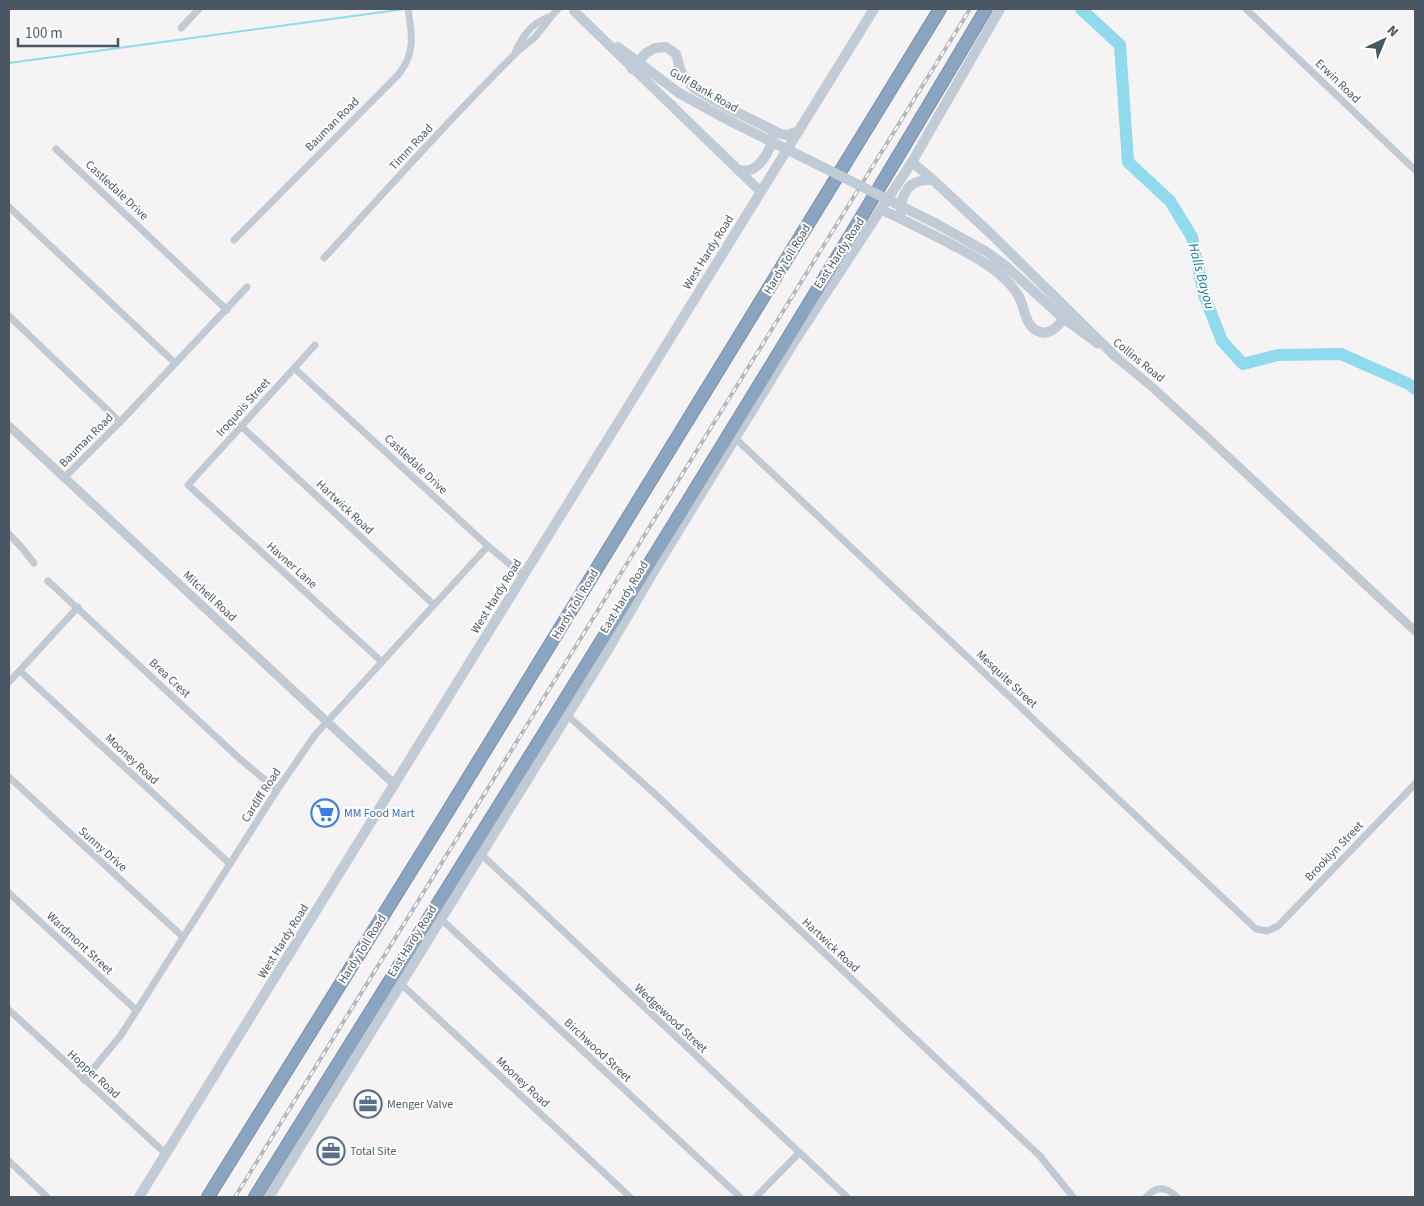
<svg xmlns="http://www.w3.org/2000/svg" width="1424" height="1206" font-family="'Source Sans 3',sans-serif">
<rect width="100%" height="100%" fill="#f5f3f3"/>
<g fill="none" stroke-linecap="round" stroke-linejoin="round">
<!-- stream -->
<path stroke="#90daee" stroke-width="2" d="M9,63L405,9"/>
<!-- river -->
<path stroke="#90daee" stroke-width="12" d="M1081,9L1120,45L1128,162L1170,201L1192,237L1204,295L1222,341L1243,364L1278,355L1341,354L1409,384L1415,389"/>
<!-- motorway casing -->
<g stroke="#7690ad" stroke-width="14">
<g id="motorway">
<path d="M208,1197L440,824L940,9"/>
<path d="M255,1197C501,802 749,409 986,9"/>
</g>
</g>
<!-- minor -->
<g stroke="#c1cad2" stroke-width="7">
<path d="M1246,9L1415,170"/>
<path d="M181,28L199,9"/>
<path d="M515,53C522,37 531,23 549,17"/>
<path d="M56,149L227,310"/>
<path d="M9,207L175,363"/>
<path d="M234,240L398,75C416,53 412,35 408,9"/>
<path d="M324,258C387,190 448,120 514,55C520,49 527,44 534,38C543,28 549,18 558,9"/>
<path d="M9,316L120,422"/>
<path d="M315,345L188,485L382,662"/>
<path d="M294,368L488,546L524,576"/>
<path d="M241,426L433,604"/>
<path d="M735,438L1256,929L1267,931L1278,926L1415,784"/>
<path d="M64,478L120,422L247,287"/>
<path d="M9,534L22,548L34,563"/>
<path d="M48,581L240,759L277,790"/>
<path d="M20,671L230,864"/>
<path d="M9,682L78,607"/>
<path d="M567,715L654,793L1040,1156L1073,1197"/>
<path d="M9,777L183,937"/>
<path d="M481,854L847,1197"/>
<path d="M9,893L136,1010"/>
<path d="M441,919L740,1197"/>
<path d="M400,983L630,1197"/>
<path d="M9,1010L166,1154"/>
<path d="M84,1080L121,1035L277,790L315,735L488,546"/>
<path d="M9,1161L47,1197"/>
<path d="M756,1197L799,1153"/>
<path d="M1146,1197C1157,1186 1165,1186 1177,1197"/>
</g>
<!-- tertiary -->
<g stroke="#c1cad2" stroke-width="9">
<path d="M1064,319L1098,344"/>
<path d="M1112,354L1151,386L1208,438L1415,631"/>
<path d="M9,426L394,784"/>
</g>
<!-- secondary -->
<g stroke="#c1cbd6" stroke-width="10">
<path d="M574,11L760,191"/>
<path d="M618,47L679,93L732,122"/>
<path d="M632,69L646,53L655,48L666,47L676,54L681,72L689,83L695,89L728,108L781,134L787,135L799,131"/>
<path d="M912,162L933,180L991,234L1117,358"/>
<path d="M738,170C741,170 746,171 750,170C761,167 773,146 773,135"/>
<path d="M882,210C904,220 925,231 947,242C967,253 988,263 1005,279C1010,284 1016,291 1019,297C1025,308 1025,328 1040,332C1053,336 1062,320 1070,312"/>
<path d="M901,213C900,202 905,186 917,182C921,180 928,180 933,180"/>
<path d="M935,223L987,252L1007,267L1064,319"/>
<path d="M139,1197L874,9"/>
<path d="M269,1197L609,648L654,571L796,339L912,162L1000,9"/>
</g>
<!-- motorway -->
<use href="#motorway" stroke="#8ba5c1" stroke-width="12"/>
<!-- rail casing -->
<g stroke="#b5b8bd" stroke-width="4">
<path id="rail" d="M235,1197L970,9"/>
</g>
<!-- rail -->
<use href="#rail" stroke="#fff" stroke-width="2" stroke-dasharray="5.5" stroke-linecap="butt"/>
<!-- secondary-bridge -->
<path stroke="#c1cbd6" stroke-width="10" d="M732,122L935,223"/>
</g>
<!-- icons -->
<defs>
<g id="supermarket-ring" transform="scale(1.4375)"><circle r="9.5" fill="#fff" stroke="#3f7fe0" stroke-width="1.5"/><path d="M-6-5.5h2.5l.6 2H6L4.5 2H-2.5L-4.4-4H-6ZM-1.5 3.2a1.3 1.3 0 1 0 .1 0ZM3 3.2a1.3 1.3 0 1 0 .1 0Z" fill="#3f7fe0"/></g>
<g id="office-ring" transform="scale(1.4375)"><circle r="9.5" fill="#fff" stroke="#5c6f8a" stroke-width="1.5"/><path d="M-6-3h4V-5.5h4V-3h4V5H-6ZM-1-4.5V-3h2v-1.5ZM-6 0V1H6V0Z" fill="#5c6f8a"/></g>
</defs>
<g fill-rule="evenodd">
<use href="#supermarket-ring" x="325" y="813"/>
<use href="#office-ring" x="368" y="1104"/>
<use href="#office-ring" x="331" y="1151"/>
</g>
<g text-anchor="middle" stroke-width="4" stroke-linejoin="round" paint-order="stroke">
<!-- street labels -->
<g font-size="12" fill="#4a5661" stroke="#fff">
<text transform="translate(1338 81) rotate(44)" y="4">Erwin Road</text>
<text transform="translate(704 90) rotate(30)" y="4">Gulf Bank Road</text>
<text transform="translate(332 124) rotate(-45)" y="4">Bauman Road</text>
<text transform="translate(411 147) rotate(-47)" y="4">Timm Road</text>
<text transform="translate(117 190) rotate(43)" y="4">Castledale Drive</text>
<text transform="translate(708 252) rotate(-58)" y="4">West Hardy Road</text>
<text transform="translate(839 253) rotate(-57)" y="4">East Hardy Road</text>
<text transform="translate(787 259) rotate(-59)" y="4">Hardy Toll Road</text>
<text transform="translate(1139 360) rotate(39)" y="4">Collins Road</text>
<text transform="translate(243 407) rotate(-48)" y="4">Iroquois Street</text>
<text transform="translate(86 440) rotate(-45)" y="4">Bauman Road</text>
<text transform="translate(416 464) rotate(43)" y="4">Castledale Drive</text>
<text transform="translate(345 507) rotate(43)" y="4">Hartwick Road</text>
<text transform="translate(292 565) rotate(42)" y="4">Havner Lane</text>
<text transform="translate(210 596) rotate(43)" y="4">Mitchell Road</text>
<text transform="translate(496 596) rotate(-58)" y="4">West Hardy Road</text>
<text transform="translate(624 597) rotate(-59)" y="4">East Hardy Road</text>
<text transform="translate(575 604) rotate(-59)" y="4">Hardy Toll Road</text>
<text transform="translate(170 678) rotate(43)" y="4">Brea Crest</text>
<text transform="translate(1007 679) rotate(43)" y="4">Mesquite Street</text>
<text transform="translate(132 759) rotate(43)" y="4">Mooney Road</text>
<text transform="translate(261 795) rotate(-57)" y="4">Cardiff Road</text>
<text transform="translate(103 849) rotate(42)" y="4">Sunny Drive</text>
<text transform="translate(1334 851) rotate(-46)" y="4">Brooklyn Street</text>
<text transform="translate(283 941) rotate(-58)" y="4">West Hardy Road</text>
<text transform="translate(412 941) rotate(-58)" y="4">East Hardy Road</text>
<text transform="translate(80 943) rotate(43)" y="4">Wardmont Street</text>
<text transform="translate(831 945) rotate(43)" y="4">Hartwick Road</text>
<text transform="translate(362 949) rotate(-58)" y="4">Hardy Toll Road</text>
<text transform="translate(671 1018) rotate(43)" y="4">Wedgewood Street</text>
<text transform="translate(598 1050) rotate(43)" y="4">Birchwood Street</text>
<text transform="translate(94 1074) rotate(42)" y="4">Hopper Road</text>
<text transform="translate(523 1082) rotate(43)" y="4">Mooney Road</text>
</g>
<!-- shop labels -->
<g font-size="12" fill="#366cbe" stroke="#fff" text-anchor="start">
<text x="344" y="817">MM Food Mart</text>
</g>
<!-- service labels -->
<g font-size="12" fill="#4e5e75" stroke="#fff" text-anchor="start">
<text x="387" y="1108">Menger Valve</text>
<text x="350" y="1155">Total Site</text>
</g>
<!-- water labels -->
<g font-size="14" font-style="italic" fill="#0c7c9b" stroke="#fff">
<text transform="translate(1202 276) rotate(75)" y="5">Halls Bayou</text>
</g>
</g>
<!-- border -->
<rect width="1424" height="1206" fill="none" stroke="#4a5661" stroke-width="20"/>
<!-- north arrow -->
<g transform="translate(1384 40) rotate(44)" stroke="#ffffff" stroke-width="4" paint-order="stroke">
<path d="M0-4L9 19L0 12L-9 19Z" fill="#4a5661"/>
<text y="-8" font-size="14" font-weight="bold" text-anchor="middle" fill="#4a5661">N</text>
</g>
<!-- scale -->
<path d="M18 38v8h100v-8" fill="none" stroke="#4a5661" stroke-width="2.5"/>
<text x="25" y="38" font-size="15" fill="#4a5661" stroke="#ffffff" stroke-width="4" paint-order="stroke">100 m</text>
</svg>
